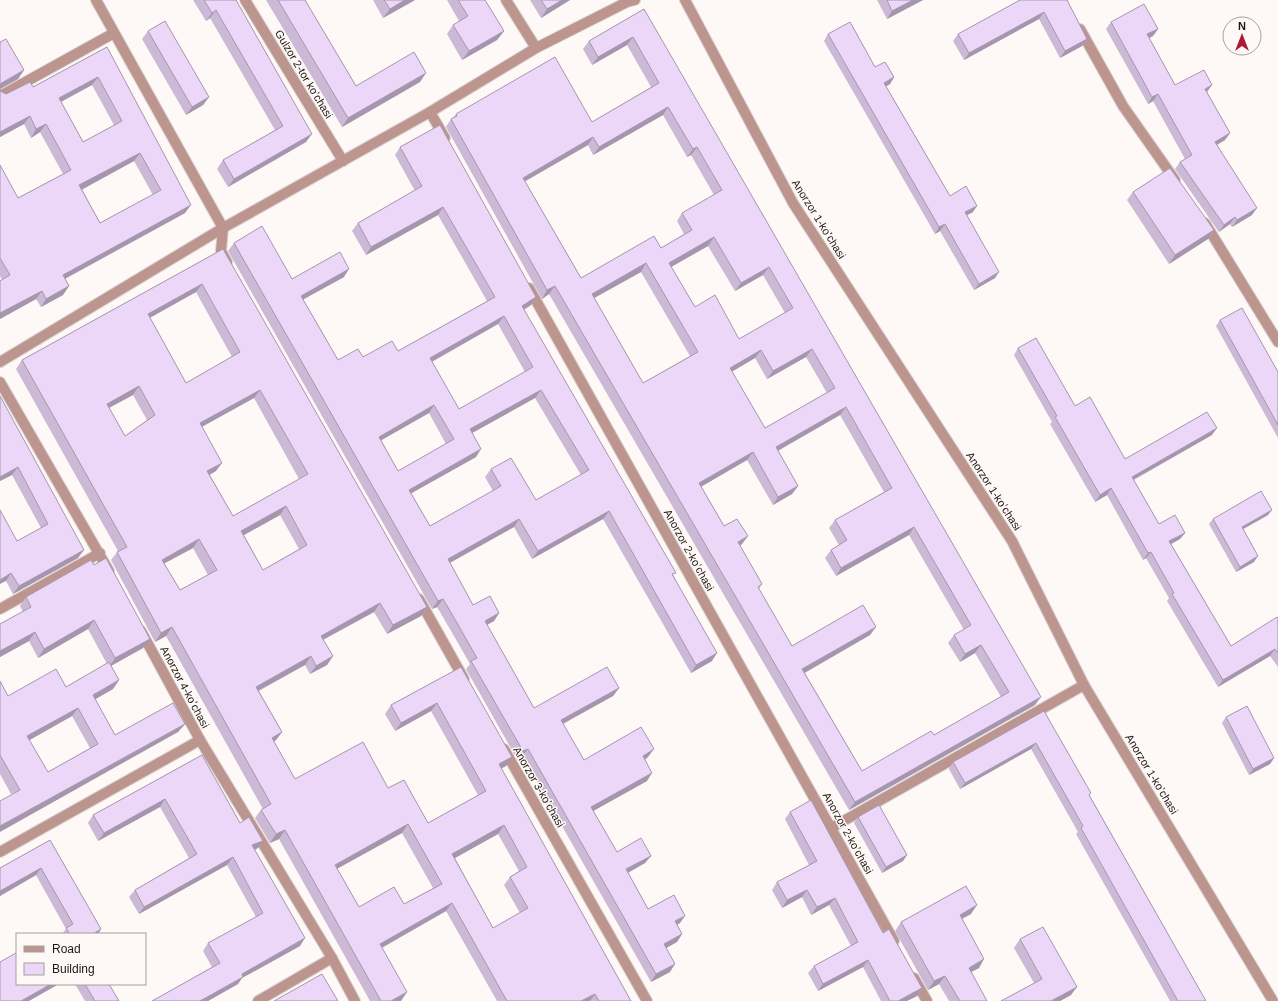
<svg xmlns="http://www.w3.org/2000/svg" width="1278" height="1001" font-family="Arial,sans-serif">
<rect width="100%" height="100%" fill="#fef9f7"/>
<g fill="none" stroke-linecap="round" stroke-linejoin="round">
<!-- street casing -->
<g stroke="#dad5d3" stroke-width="12">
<g id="street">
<path d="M96,0L223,228L221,251L227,262"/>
<path d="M245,0L343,161"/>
<path d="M506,0L536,48"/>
<path d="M685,0L793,203L1012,541L1084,685L1273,1001"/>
<path d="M1080,29L1123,106L1175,180"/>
<path d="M0,96L114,33"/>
<path d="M430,112L445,138"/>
<path d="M1205,223L1278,342"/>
<path d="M529,288L894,941"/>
<path d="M0,362L223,228L430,112L536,48L627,2L635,0"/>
<path d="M0,382L109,571"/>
<path d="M419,599L464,679"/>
<path d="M0,609L100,553"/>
<path d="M141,631L200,740L332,958L355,1001"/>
<path d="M504,749L647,1001"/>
<path d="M831,828L1084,685"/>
<path d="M0,852L200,740"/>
<path d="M914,978L927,1001"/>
<path d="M258,1001L332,958"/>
</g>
</g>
<!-- street -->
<use href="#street" stroke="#bd958f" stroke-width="10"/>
</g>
<!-- wall -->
<g fill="#cbb9d6" fill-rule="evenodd">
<path d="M193,0H236L306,142L228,187L217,169L223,160L275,130L210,18L206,21Z"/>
<path d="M266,0H305L356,86L420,82L342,127Z"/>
<path d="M373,0H415L383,18Z"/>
<path d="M447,0H485L504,31L497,40L462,60L447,34L453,25L459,21Z"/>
<path d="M530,0H570L541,18Z"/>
<path d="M877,0H923L887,19Z"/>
<path d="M1067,0L1087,39L1082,46L1060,58L1039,19L964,60L953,41L958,34Z"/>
<path d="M644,9L1035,705L849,810L549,294L542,299L446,127L451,119L453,118L456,114L592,122L651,87L627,45L592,65L583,49L589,41ZM663,115L687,157L691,155L714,195L682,213L677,221L684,234L661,248L581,278L525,181L588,145L593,155ZM708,246L735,291L763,275L785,313L739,339L695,307L671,267ZM641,272L690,356L643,383L594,298ZM806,357L827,393L765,428L732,372L755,358L767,379ZM840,415L884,492L835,520L829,528L839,545L831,550L825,558L836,576L909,535L964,630L954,635L948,643L960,662L975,653L1001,697L934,735L862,771L805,673L870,635L792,646L759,589L762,584L740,546L742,544L724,526L701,486L747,460L773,505L792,494L798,486L778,451Z"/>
<path d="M1111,22L1158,29L1153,36L1149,38L1175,85L1207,92L1230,133L1225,140L1217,145L1252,215L1232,227L1230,224L1219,232L1175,169L1180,162L1185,159L1153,101L1148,104L1106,29Z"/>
<path d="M148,31L209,97L203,105L186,115L142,39Z"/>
<path d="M828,34L875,67L894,77L890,84L886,86L950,196L973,212L967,215L995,278L974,290L940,231L935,234L824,41Z"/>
<path d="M0,42L24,70L18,79L0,89V91L6,94L33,87L107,47L185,213L65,279L69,286L63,295L41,307L36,299L0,319V281L2,280L0,276V165L18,198L63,174L40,132L31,138L24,124L0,137ZM92,85L114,125L83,142L61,102ZM134,161L153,195L100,223L82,189Z"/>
<path d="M400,147L536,297L531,305L524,310L674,576L712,661L691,673L603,519L532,559L514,527L450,563L473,605L499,613L494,621L487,625L534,708L619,688L613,696L563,724L584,760L648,757L645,760L647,781L593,811L617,852L651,856L645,863L628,873L648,909L680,923L677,925L682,934L677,942L666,948L670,972L651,982L522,756L517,759L466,669L470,664L447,624L437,607L432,609L228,251L234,243L292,279L344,277L303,299L338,360L363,357L398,351L487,301L438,215L366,255L352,231L358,223L415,191L395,155ZM498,324L525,372L459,409L432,362ZM535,398L581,475L536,500L491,469L485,477L493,491L430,526L411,493L476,457L472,433ZM429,413L446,444L398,471L381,440Z"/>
<path d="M1133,192L1214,230L1208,239L1169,264L1127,200Z"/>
<path d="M223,249L421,616L387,634L374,612L323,640L333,656L327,665L310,674L305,665L259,691L282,732L276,740L274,742L295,779L388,788L428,823L478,795L431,711L395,731L385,714L391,705L461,667L506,766L501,768L631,1001H497L446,911L382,948L401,1001H370L279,839L270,843L255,818L261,810L263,809L166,636L155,642L111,560L118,551L16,369L22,360ZM196,292L232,357L186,383L150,318ZM133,395L147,420L125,436L109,408ZM254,398L299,479L233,516L210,475L216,471L202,427ZM280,515L299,549L263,570L244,535ZM193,548L208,575L180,590L164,563ZM402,833L433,888L404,904L359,907L337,869ZM498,834L519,871L510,877L504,885L520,913L493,928L455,858Z"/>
<path d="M1220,320L1278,372V438L1216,326Z"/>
<path d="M1018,348L1075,406L1125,459L1212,435L1134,480L1159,524L1185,533L1180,539L1171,544L1231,646L1278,618V667L1270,656L1218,687L1167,601L1169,598L1146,558L1143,560L1107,495L1095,502L1050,424L1052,422L1014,355Z"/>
<path d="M0,396L78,558L13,594L6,581L17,541L41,528L12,475L0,481Z"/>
<path d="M1268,515L1243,529L1254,562L1236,572L1209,524L1213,519Z"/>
<path d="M91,560L143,648L111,666L119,680L113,689L95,699L115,735L185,724L178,732L11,794L0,774V681L8,696L66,687L107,664L88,629L38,658L29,641L0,657V624L23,612L20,606L26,597ZM72,716L90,748L48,772L29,740Z"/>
<path d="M1044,711L1090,796L1206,1001H1170L1076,834L1078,832L1031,749L960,789L949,769L953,762Z"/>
<path d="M1226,717L1274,758L1270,764L1249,775L1222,723Z"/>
<path d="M202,755L240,823L263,841L258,848L255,850L300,946L242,978L238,984L208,1001H152L212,967L203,951L208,943L256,917L227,865L139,914L129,897L135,890L189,858L160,807L98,841L88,823L93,815Z"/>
<path d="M790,812L883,933L922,988L917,996L907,1001H881L863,967L818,991L808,973L814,966L851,946L829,905L811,915L802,897L782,908L772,890L777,882L809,865L785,819Z"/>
<path d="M858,817L907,855L903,861L882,873L854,823Z"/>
<path d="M50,840L101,929L98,934H62L66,929L36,875L0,896V868Z"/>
<path d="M971,914L962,919L979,968L971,972L987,1001H949L939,984L928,990L895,931L901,922Z"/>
<path d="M1020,939L1071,995L1060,1001H1001L1034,983L1014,948Z"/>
<path d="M75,984H109L119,1001H85Z"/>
</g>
<!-- shaded-wall -->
<g fill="#a596ae">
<path d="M405,0H415L383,18L390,9Z"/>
<path d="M562,0H570L541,18L547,9Z"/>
<path d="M913,0H923L887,19L892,11Z"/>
<path d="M216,10L210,18L206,21L212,13Z"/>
<path d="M1044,12L1039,19L964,60L969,53Z"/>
<path d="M1158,29L1153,36L1143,41L1147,34Z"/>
<path d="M504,31L497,40L462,60L469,51Z"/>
<path d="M633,37L627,45L592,65L598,57Z"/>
<path d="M1087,39L1082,46L1060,58L1065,51Z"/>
<path d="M24,70L18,79L0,89V84Z"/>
<path d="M426,73L420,82L342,127L348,118Z"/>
<path d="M98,77L92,85L53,106L59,98Z"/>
<path d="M894,77L890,84L880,90L884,83Z"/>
<path d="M1212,85L1207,92L1200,96L1205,89Z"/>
<path d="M1158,94L1153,101L1148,104L1152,97Z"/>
<path d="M209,97L203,105L186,115L192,107Z"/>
<path d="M668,107L663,115L593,155L599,147Z"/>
<path d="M30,116L24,124L0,137V132Z"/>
<path d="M46,124L40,132L31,138L36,129Z"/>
<path d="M1230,133L1225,140L1211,148L1215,142Z"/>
<path d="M312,134L306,142L228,187L234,179Z"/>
<path d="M593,137L588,145L517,186L523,178Z"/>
<path d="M697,147L691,155L687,157L693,149Z"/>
<path d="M140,153L134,161L74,194L79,185Z"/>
<path d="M191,205L185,213L57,283L63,275Z"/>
<path d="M977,206L973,212L960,219L965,212Z"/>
<path d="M443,207L438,215L366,255L371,247Z"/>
<path d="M1257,208L1252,215L1232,227L1237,220Z"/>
<path d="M1235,217L1230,224L1219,232L1224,225Z"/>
<path d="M945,224L940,231L935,234L939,227Z"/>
<path d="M1214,230L1208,239L1169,264L1175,255Z"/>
<path d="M714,237L708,246L664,271L669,263Z"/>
<path d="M646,263L641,272L587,302L592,294Z"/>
<path d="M769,267L763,275L735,291L741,283Z"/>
<path d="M349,269L344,277L295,304L301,296Z"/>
<path d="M999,272L995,278L974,290L979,284Z"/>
<path d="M202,284L196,292L142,322L148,314Z"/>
<path d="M69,286L63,295L41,307L46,299Z"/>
<path d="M555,286L549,294L542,299L547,290Z"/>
<path d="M42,291L36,299L0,319V313Z"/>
<path d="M536,297L531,305L516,314L522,306Z"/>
<path d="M504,316L498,324L424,366L430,358Z"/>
<path d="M812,349L806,357L767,379L773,371Z"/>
<path d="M761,350L755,358L724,376L730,368Z"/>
<path d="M139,386L133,395L101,412L107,404Z"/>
<path d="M260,390L254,398L194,431L200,423Z"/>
<path d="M541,390L535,398L465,437L470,429Z"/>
<path d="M434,405L429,413L373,445L379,437Z"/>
<path d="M846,407L840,415L770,455L776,447Z"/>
<path d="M1217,428L1212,435L1127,483L1132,477Z"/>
<path d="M481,449L476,457L403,498L409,490Z"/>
<path d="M753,452L747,460L694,491L699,483Z"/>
<path d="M222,463L216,471L201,479L207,471Z"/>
<path d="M18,467L12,475L0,481V477Z"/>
<path d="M798,486L792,494L773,505L778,497Z"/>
<path d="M1111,488L1107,495L1095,502L1100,495Z"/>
<path d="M286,506L280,515L235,540L241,531Z"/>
<path d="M1272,510L1268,515L1238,532L1242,527Z"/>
<path d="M609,511L603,519L532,559L538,551Z"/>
<path d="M519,519L514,527L442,567L448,559Z"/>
<path d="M914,527L909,535L836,576L841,568Z"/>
<path d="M1185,533L1180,539L1164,548L1169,541Z"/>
<path d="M748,536L742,544L732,550L738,542Z"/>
<path d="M199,539L193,548L156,568L162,560Z"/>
<path d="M84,550L78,558L13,594L19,586Z"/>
<path d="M1151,552L1146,558L1143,560L1148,553Z"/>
<path d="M1258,556L1254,562L1236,572L1240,567Z"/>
<path d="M11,573L6,581L0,584V580Z"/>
<path d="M443,599L437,607L432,609L438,601Z"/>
<path d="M380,603L374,612L315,644L321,636Z"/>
<path d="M427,607L421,616L387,634L393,625Z"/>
<path d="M499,613L494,621L479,629L485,621Z"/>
<path d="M94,620L88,629L38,658L44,649Z"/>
<path d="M172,627L166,636L155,642L161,633Z"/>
<path d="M876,627L870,635L797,677L802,669Z"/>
<path d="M35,632L29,641L0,657V651Z"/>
<path d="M150,639L143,648L109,667L115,658Z"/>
<path d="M981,645L975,653L960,662L965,654Z"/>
<path d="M1275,649L1270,656L1218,687L1223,680Z"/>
<path d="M717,653L712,661L691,673L696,665Z"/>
<path d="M311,656L305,665L250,695L256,687Z"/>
<path d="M333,656L327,665L310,674L316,666Z"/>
<path d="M119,680L113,689L87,704L93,695Z"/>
<path d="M619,688L613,696L555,728L561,720Z"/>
<path d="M1041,697L1035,705L849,810L855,802Z"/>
<path d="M437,703L431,711L395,731L401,723Z"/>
<path d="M78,708L72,716L21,745L27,736Z"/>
<path d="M185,724L178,732L0,832V826Z"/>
<path d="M282,732L276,740L266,746L272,738Z"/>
<path d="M1036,743L1031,749L960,789L965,783Z"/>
<path d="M528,749L522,756L517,759L523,751Z"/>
<path d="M654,749L648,757L637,764L643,756Z"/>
<path d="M512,757L506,766L493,773L499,764Z"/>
<path d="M1274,758L1270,764L1249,775L1253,769Z"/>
<path d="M652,773L647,781L586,815L591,807Z"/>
<path d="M165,799L160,807L98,841L104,833Z"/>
<path d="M408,824L402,833L329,873L335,865Z"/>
<path d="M504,825L498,834L446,863L452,854Z"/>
<path d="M285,830L279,839L270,843L276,834Z"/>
<path d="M263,841L258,848L247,853L252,845Z"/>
<path d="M907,855L903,861L882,873L886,867Z"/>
<path d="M651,856L645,863L620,877L626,869Z"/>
<path d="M233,857L227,865L139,914L144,907Z"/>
<path d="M41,868L36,875L0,896V891Z"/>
<path d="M807,890L802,897L782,908L787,900Z"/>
<path d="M835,898L829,905L811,915L817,907Z"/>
<path d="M452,903L446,911L374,952L380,944Z"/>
<path d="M977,905L971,914L954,923L960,915Z"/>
<path d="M685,916L680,923L669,929L675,921Z"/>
<path d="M101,929L98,934H93Z"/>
<path d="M682,934L677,942L659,952L664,944Z"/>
<path d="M305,938L300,946L242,978L238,984L208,1001H200L242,974Z"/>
<path d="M984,959L979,968L963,976L969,968Z"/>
<path d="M868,960L863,967L818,991L823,984Z"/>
<path d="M675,964L670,972L651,982L656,974Z"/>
<path d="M945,976L939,984L928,990L934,981Z"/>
<path d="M51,984H59L29,1001H21Z"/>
<path d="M1077,987L1071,995L1060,1001H1051Z"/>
<path d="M922,988L917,996L907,1001H898Z"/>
<path d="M407,992L401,1001H391Z"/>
<path d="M595,994L590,1001H581Z"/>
</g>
<!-- building -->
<g fill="#ecd7f9" stroke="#a596ae" fill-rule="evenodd">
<path d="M204,0H236L312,134L234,179L223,160L283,126L216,10L212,13Z"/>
<path d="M278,0H305L356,86L414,52L426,73L348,118Z"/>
<path d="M384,0H405L390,9Z"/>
<path d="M458,0H485L504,31L469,51L453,25L468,16Z"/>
<path d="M541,0H562L547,9Z"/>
<path d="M887,0H913L892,11Z"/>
<path d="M1020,0H1067L1087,39L1065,51L1044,12L969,53L958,34Z"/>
<path d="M1144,4L1158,29L1147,34L1175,85L1204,70L1212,85L1205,89L1230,133L1215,142L1257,208L1237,220L1235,217L1224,225L1180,162L1192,155L1158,94L1152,97L1111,22Z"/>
<path d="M644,9L1041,697L855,802L555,286L547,290L451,119L457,116L456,114L555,57L592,122L659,83L633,37L598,57L589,41ZM668,107L693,149L697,147L722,190L682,213L692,230L661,248L654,236L581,278L523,178L593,137L599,147ZM714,237L741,283L769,267L793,308L739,339L715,295L695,307L669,263ZM646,263L698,352L643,383L592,294ZM812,349L835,388L765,428L730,368L761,350L773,371ZM846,407L892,488L835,520L847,540L831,550L841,568L914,527L971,625L954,635L965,654L981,645L1009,692L934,735L931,731L862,771L802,669L876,627L863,605L792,646L758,587L762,584L738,542L748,536L737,519L724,526L699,483L753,452L778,497L798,486L776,447Z"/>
<path d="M165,21L209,97L192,107L148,31Z"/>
<path d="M850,22L875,67L885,62L894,77L884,83L950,196L966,186L977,206L965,212L999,272L979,284L945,224L939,227L828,34Z"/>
<path d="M6,39L24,70L0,84V91L6,94L30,82L33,87L107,47L191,205L63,275L69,286L46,299L42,291L0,313V281L10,275L0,258V165L18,198L71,170L46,124L36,129L30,116L0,132V42ZM98,77L122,121L83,142L59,98ZM140,153L161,190L100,223L79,185Z"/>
<path d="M440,125L536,297L522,306L676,573L672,574L717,653L696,665L609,511L538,551L519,519L448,559L473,605L490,596L499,613L485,621L534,708L607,667L619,688L561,720L584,760L641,727L654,749L643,756L652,773L591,807L617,852L641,838L651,856L626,869L648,909L674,895L685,916L675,921L682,934L664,944L675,964L656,974L528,749L523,751L471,661L477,658L453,616L443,599L438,601L234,243L262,226L292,279L340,252L349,269L301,296L338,360L358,349L363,357L392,341L398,351L495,297L443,207L371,247L358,223L422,186L400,147ZM504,316L533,367L459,409L430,358ZM541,390L589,470L536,500L511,458L491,469L501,486L430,526L409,490L481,449L470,429ZM434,405L454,439L398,471L379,437Z"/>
<path d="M1170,168L1214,230L1175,255L1133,192Z"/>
<path d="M223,249L427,607L393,625L380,603L321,636L333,656L316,666L311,656L256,687L282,732L272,738L295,779L363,742L388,788L404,780L428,823L486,791L437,703L401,723L391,705L461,667L512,757L499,764L631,1001H599L595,994L581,1001H507L452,903L380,944L407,992L391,1001H381L285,830L276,834L261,810L271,804L172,627L161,633L117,552L127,547L22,360ZM202,284L240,352L186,383L148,314ZM139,386L155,415L125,436L107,404ZM260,390L308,474L233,516L207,471L222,463L200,423ZM286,506L307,545L263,570L241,531ZM199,539L217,570L180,590L162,560ZM408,824L442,884L404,904L394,887L359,907L335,865ZM504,825L527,867L510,877L528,908L493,928L452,854Z"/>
<path d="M1242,308L1278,372V425L1220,320Z"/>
<path d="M1036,338L1075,406L1090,397L1125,459L1207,412L1217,428L1132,477L1159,524L1175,515L1185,533L1169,541L1231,646L1277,617L1278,618V653L1275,649L1223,680L1172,594L1174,593L1151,552L1148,553L1111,488L1100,495L1055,417L1057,416L1018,348Z"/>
<path d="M0,396L84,550L19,586L11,573L0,580V510L17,541L48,524L18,467L0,477Z"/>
<path d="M1261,491L1272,510L1242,527L1258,556L1240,567L1213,519Z"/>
<path d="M106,558L150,639L115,658L94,620L44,649L35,632L0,651V624L31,607L26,597L91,560L94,565Z"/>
<path d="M109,662L119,680L93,695L115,735L173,703L185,724L0,826V801L20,790L0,755V681L8,696L56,669L66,687ZM78,708L98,744L48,772L27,736Z"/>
<path d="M1247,706L1274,758L1253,769L1226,717Z"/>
<path d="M1044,711L1091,793L1089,795L1206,1001H1178L1081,828L1083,826L1036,743L965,783L953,762Z"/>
<path d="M202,755L240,823L249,817L263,841L252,845L305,938L242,974L243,977L200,1001H152L220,963L208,943L263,913L233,857L144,907L135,890L197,854L165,799L104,833L93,815Z"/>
<path d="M811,800L883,933L889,929L922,988L898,1001H890L868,960L823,984L814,966L858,942L835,898L817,907L807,890L787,900L777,882L817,861L790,812Z"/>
<path d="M879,805L907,855L886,867L858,817Z"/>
<path d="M50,840L101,929L93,934H70L66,928L73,924L41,868L0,891V868Z"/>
<path d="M966,886L977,905L960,915L984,959L969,968L987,1001H960L945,976L934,981L901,922Z"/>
<path d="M1043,927L1077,987L1051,1001H1001L1042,979L1020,939Z"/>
<path d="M16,953L17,956V984H51L21,1001H0V962Z"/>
<path d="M322,974L338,1001H274Z"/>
<path d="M85,984H109L119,1001H95Z"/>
</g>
<g text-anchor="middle" stroke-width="3" stroke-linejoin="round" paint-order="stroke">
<!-- street labels -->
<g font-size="11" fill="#201713" stroke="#fef9f7">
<text transform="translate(304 74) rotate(59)" y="4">Gulzor 2-tor koʼchasi</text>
<text transform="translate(819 219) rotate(58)" y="4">Аnorzor 1-koʼchasi</text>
<text transform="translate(994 491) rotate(57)" y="4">Аnorzor 1-koʼchasi</text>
<text transform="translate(689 550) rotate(61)" y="4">Аnorzor 2-koʼchasi</text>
<text transform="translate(185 687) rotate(62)" y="4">Аnorzor 4-koʼchasi</text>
<text transform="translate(1152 774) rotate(59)" y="4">Аnorzor 1-koʼchasi</text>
<text transform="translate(539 787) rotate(60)" y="4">Аnorzor 3-koʼchasi</text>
<text transform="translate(848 833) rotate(61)" y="4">Аnorzor 2-koʼchasi</text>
</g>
</g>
<!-- legend -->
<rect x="16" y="933" width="130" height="52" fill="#fef9f7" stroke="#a59f9c"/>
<rect x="24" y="946" width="20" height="6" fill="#bd958f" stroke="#a59f9c"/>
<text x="52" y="953" font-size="12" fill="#201713">Road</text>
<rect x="24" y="963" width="20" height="12" fill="#ecd7f9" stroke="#a59f9c"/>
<text x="52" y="973" font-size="12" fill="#201713">Building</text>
<!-- north arrow -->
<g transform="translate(1242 36)"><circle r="19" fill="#fef9f7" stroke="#a59f9c"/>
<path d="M0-3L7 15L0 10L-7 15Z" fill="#ae193a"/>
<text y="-6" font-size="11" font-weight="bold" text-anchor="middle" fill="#201713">N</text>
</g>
</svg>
